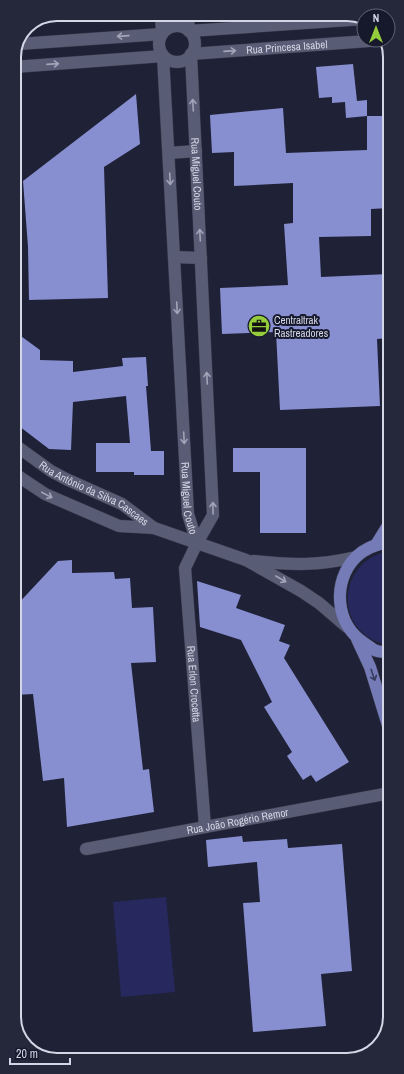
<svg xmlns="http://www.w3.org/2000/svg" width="404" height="1074" font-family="'Archivo Narrow',sans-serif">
<rect width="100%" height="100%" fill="#1f2136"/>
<!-- green -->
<g fill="#27285d">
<path d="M389,551V645C334,636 334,562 389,551Z"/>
<path d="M166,897L175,992L121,997L113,902Z"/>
</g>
<!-- building -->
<g fill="#878fd0">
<path d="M353,64L357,101L367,100V116L346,118L345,102L332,103V97L319,98L316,67Z"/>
<path d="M136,94L140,144L104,167L108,298L29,300L28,247L23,181Z"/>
<path d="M283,108L286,153L367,150V116H389V208L371,209V236L319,237L321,277L389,274V338L377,339L380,406L280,410L276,332L222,334L220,288L288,285L284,224L293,223V183L234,186V152L212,153L210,115Z"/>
<path d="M14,331L40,350V360L73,361V372L123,366L122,358L146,357L148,386H146L151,451H164V475H134V472H96V443H130L126,396L73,402L71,450L49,449L15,423Z"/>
<path d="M233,448H306V533H260V472H233Z"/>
<path d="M72,560V573L114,572L115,579L130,578L132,608L153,607L156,662L131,663L143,770L149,769L154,812L67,827L64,778L43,781L33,694L15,695V607L58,561Z"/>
<path d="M197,581L241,595L236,608L285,625L279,641L290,645L284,658L349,762L316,782L311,775L303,780L287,756L292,752L264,707L272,702L241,640L200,627Z"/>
<path d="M242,836L243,842L287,839L288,848L342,844L352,971L321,974L326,1026L253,1032L243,903L260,902L257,862L208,867L206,840Z"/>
</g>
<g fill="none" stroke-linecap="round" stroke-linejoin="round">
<!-- street casing -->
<g stroke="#393b4d" stroke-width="13">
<g id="street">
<path d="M189,31L364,19"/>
<path d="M19,44L162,34"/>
<path id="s1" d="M191,54L382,40"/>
<path d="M14,67L163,56"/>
<path id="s2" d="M197,543L185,568L205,827"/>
<path id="s3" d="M86,849L390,793"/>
</g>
</g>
<!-- secondary casing -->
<g stroke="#393b4d" stroke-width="13">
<g id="secondary">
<path d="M161,14L162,34"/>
<path d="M188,14L189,31"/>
<circle cx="177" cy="44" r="18"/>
<path id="s4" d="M191,54L213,515L197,543"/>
<path id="s5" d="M163,56L188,514L197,543"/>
<path d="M169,153L196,151"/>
<path d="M174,257L201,258"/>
<path id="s6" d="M15,445L51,471L66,479L122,504L154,528"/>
<path d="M15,474L45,494L119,526L154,528L246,560L301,591L319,603L347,627"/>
<path d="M253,561C292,565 318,566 356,557"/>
</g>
</g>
<!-- primary casing -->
<g stroke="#393b4d" stroke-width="13">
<g id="primary">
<path d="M389,542C377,544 365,548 356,557C332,581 335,624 364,643C367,645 371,648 374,650C379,652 385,652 389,653"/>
<path d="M376,545L389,524"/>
<path d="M357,639L370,667L390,732"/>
</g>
</g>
<!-- street -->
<use href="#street" stroke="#595c75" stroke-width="12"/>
<!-- secondary -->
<use href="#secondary" stroke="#595c75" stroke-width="12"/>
<!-- primary -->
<use href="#primary" stroke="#757bb6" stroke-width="12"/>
</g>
<!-- one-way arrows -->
<defs><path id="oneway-shaft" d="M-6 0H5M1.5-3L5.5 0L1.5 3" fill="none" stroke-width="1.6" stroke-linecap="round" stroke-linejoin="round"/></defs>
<g stroke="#a2a5b8">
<use href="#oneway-shaft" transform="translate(123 36) rotate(176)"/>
<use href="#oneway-shaft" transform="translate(230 51) rotate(-4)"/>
<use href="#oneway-shaft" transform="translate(53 64) rotate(-4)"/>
<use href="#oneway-shaft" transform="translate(193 105) rotate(-93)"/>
<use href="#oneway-shaft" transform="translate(170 179) rotate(87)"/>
<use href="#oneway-shaft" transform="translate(200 235) rotate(-93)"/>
<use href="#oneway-shaft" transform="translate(177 308) rotate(87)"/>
<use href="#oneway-shaft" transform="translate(207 378) rotate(-93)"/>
<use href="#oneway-shaft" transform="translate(184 438) rotate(87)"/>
<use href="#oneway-shaft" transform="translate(47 495) rotate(28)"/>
<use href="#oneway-shaft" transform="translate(213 508) rotate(-91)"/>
<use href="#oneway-shaft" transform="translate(281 579) rotate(30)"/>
</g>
<use stroke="#373b5c" href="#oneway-shaft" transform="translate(373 675) rotate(71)"/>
<!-- icons -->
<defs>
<g id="office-disc" transform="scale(1.15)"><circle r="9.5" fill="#95cc3b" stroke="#16182c"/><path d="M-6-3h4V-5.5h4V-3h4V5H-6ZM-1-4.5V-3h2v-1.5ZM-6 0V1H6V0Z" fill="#111"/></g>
</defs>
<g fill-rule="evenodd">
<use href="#office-disc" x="259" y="326"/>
</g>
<g text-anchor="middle" stroke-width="4" stroke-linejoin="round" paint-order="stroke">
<!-- street labels -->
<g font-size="11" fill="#d3d6e4" stroke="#16182c">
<text dy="4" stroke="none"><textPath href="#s1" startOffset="96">Rua Princesa Isabel</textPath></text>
<text dy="4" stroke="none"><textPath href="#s4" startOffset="120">Rua Miguel Couto</textPath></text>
<text dy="4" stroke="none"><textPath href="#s6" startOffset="93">Rua Antônio da Silva Cascaes</textPath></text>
<text dy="4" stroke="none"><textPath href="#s5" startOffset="443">Rua Miguel Couto</textPath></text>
<text dy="4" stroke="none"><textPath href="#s2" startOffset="144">Rua Erlon Crocetta</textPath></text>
<text dy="4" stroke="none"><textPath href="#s3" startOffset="154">Rua João Rogério Remor</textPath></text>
</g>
<!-- poi labels -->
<g font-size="11" fill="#d3d6e4" stroke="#16182c" text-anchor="start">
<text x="274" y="324">Centraltrak<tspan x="274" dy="13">Rastreadores</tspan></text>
</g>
</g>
<!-- crop -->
<path d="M0 0H404V1074H0ZM57 21H347A36 36 0 0 1 383 57V1017A36 36 0 0 1 347 1053H57A36 36 0 0 1 21 1017V57A36 36 0 0 1 57 21Z" fill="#25273b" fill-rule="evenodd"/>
<path fill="none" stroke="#d3d6e4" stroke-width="2" d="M57 21H347A36 36 0 0 1 383 57V1017A36 36 0 0 1 347 1053H57A36 36 0 0 1 21 1017V57A36 36 0 0 1 57 21Z"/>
<!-- north arrow -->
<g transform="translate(376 28)"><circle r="19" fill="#16182c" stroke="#626476"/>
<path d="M0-3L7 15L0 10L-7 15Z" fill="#95cc3b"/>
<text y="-6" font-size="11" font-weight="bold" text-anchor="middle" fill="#d3d6e4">N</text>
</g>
<!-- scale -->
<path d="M10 1058v6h60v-6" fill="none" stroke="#d3d6e4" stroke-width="2"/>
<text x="16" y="1058" font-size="12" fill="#d3d6e4" stroke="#16182c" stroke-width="3" paint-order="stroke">20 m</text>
</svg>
